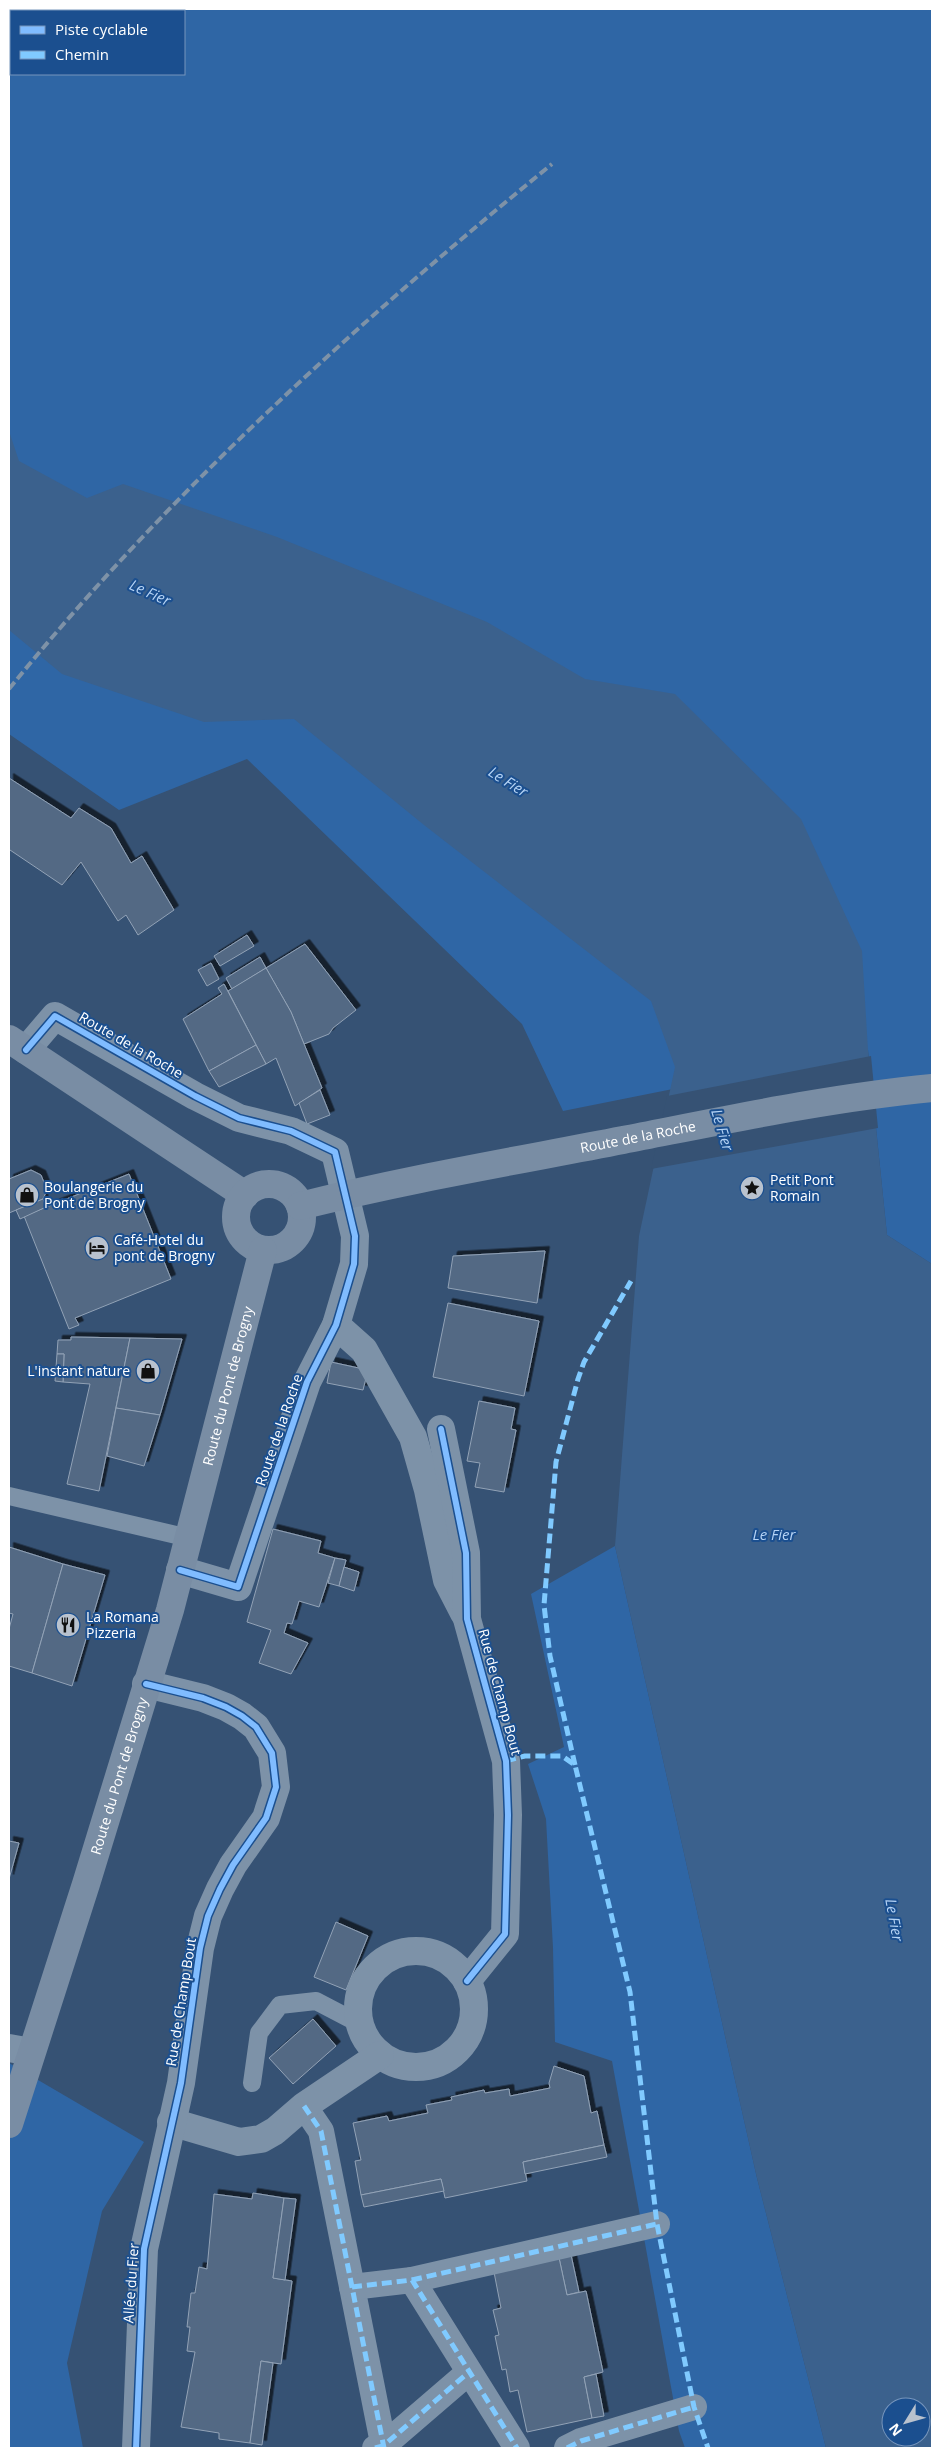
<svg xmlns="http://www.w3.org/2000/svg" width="941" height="2457" font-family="'Open Sans',sans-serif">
<defs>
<filter id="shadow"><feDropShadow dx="4.5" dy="-4.5" stdDeviation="0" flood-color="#0009"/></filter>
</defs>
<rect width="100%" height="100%" fill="#365274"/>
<!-- green -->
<g fill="#2f66a5" fill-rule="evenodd">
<path d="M9,9H932V1264L887,1235L868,1050L563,1111L522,1024L247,759L119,810L9,734ZM11,11H184V74H11Z"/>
<path d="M615,1546L757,2178L826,2448H685L679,2431L612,2061L555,2042L553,1948L546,1819L528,1764L564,1747L531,1594Z"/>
<path d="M9,2063L144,2142L102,2211L67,2363L83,2448H9Z"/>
</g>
<!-- water -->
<path fill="#3b618d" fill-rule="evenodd" d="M9,431L19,461L87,498L123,484L277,537L487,622L585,679L675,694L801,819L862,951L868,1050L887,1235L932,1264V2448H826L757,2178L615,1546L639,1236L675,1067L651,1001L424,825L294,719L204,722L62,674L9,630ZM891,2407H921V2437H891Z"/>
<!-- pier -->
<path fill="#365274" d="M871,1056L878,1128L651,1169L667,1096Z"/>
<!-- building -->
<g fill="#526984" stroke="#92a2b6" filter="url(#shadow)">
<path d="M9,778L71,818L79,808L111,828L131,863L142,856L174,910L138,935L126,915L118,921L81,862L62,885L10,850L9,852Z"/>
<path d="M247,935L254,946L220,966L214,956Z"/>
<path d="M305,944L356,1010L333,1028L329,1034L304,1044L291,1012L266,968Z"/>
<path d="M260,957L266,968L232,989L226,978Z"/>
<path d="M211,963L219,979L207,986L198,970Z"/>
<path d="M266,968L291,1012L322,1088L295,1106L276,1058L266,1064L228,991Z"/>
<path d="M224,984L256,1045L209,1071L183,1019L222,994L218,988Z"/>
<path d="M256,1045L266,1064L219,1087L209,1071Z"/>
<path d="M320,1090L330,1115L307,1124L299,1103Z"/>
<path d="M31,1170L41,1175L47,1190L43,1199L9,1213V1179Z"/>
<path d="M129,1174L171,1279L75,1318L79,1325L69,1329L24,1216Z"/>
<path d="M43,1199L46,1207L20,1219L16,1210Z"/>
<path d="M545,1251L537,1303L448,1288L453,1256Z"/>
<path d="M448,1303L539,1321L524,1396L433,1377Z"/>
<path d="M71,1337L130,1338L99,1491L67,1484L90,1384L63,1382L64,1354H57L58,1340H71Z"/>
<path d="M130,1338L182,1339L160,1415L116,1408Z"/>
<path d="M57,1354H64L63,1382L55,1381Z"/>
<path d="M331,1362L368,1370L363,1390L327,1383Z"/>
<path d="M479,1401L515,1408L511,1429L516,1430L504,1492L475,1487L480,1463L467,1461Z"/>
<path d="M116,1408L160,1415L144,1466L107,1456Z"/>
<path d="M273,1529L321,1541L318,1553L335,1558L319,1607L299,1601L292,1624L287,1623L284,1633L308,1643L291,1674L259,1663L271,1630L247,1622Z"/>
<path d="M9,1547L63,1564L32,1673L9,1666V1629L13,1614L9,1613Z"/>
<path d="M335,1558L346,1560L339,1586L328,1583Z"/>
<path d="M63,1564L105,1575L72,1686L32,1673Z"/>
<path d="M344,1567L359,1572L354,1591L339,1586Z"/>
<path d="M9,1841L19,1843L9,1879Z"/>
<path d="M336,1922L368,1936L346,1990L314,1977Z"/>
<path d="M313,2019L336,2046L293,2084L269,2058Z"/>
<path d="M554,2066L584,2076L591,2113L597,2111L604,2145L523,2162L527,2181L445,2198L441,2179L361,2195L355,2161L361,2160L353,2123L387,2116L389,2121L428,2113L426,2105L452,2100L451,2097L484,2090L485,2093L509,2089L510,2096L550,2088L549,2083Z"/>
<path d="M604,2145L607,2157L525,2174L523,2162Z"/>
<path d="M441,2179L444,2191L364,2207L361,2195Z"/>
<path d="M253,2193L284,2198L273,2278L292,2281L281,2364L261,2361L250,2443L219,2439V2433L181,2427L195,2352L187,2351L190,2327H187L191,2293H195L199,2267L207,2269L214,2194L252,2199Z"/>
<path d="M284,2198L296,2199L285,2280L273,2278Z"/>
<path d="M570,2250L579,2292L567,2295L558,2253Z"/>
<path d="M558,2253L567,2295L586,2291L603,2372L584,2377L592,2418L527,2432L518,2390L510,2392L506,2369L502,2370L495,2336L499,2335L493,2310L501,2308L493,2267Z"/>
<path d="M261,2361L273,2363L262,2445L250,2443Z"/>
<path d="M596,2374L604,2416L592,2418L584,2377Z"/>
</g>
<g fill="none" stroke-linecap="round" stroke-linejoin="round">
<!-- service -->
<g stroke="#7d92a8" stroke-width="18">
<path d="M9,1496L189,1538"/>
<path d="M252,2083L259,2033L280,2005L316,2001L360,2024"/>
</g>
<!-- pedestrian -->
<g stroke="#7d92a8" stroke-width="26">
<path d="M304,2106L321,2131L384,2448"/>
<path d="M412,2280L657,2224"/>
<path d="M352,2287L412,2280L517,2448"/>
<path d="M375,2448L383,2446L469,2372"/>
<path d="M567,2448L581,2441L694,2407"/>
</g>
<!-- minor -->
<g stroke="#7d92a8" stroke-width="28">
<path d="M26,1050L55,1016L195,1096L239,1118L291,1131L335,1152L355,1236L354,1264L336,1325L307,1382L238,1587L180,1570"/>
<path d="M336,1325L364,1350L413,1437L428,1490L447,1580L464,1613"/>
<path d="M441,1429L466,1553L467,1619L506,1761L508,1815L505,1934L467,1981"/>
<circle cx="416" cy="2009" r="58"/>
<path d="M9,2048L31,2052"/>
<path d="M171,2122L239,2142L261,2139L275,2131L304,2106L380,2055"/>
<path d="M136,2448L144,2249L181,2083L200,1948L208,1916L220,1889L233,1865L266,1818L276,1787L272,1753L256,1727L242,1716L226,1707L203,1698L146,1684"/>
</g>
<!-- secondary -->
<g stroke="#798da4" stroke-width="28">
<path d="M9,1039L245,1195"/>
<circle cx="269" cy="1217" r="33"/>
<path id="s1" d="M300,1206C407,1179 515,1161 623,1140C726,1120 828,1098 932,1088"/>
<path id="s2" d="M9,2124L86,1884L170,1610L263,1250"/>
</g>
<!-- rail -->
<path stroke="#7e92a7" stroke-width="4" stroke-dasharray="9 4" stroke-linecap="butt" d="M9,689C168,493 356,324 552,164"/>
<!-- quiet -->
<g stroke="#80caff" stroke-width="5" stroke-dasharray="10 5" stroke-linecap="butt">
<path d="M506,1761L525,1756H562L575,1765L630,1992L657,2224L694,2407L708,2448"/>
<path d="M575,1765L550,1656L544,1605L556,1462L578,1379L584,1362L631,1281"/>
<path d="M304,2106L321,2131L384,2448"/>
<path d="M412,2280L657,2224"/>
<path d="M352,2287L412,2280L517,2448"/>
<path d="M375,2448L383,2446L469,2372"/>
<path d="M567,2448L581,2441L694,2407"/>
</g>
<!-- cycleway casing -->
<g stroke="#1b4f8f" stroke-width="9">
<g id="cycleway">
<path d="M26,1050L55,1016L195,1096L239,1118L291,1131L335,1152L355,1236L354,1264L336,1325L307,1382L238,1587L180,1570"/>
<path d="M441,1429L466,1553L467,1619L506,1761L508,1815L505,1934L467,1981"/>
<path d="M136,2448L144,2249L181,2083L200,1948L208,1916L220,1889L233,1865L266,1818L276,1787L272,1753L256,1727L242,1716L226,1707L203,1698L146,1684"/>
</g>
</g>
<!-- cycleway -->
<use href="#cycleway" stroke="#80bcff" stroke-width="6"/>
</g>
<!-- icons -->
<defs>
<g id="sight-disc" transform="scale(1.25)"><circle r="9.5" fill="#b9c2ce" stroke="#1b4f8f"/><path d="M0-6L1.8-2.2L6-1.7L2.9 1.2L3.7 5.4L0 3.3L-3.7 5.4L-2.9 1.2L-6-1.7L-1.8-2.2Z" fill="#111"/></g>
<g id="shop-disc" transform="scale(1.25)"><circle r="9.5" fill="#b9c2ce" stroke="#1b4f8f"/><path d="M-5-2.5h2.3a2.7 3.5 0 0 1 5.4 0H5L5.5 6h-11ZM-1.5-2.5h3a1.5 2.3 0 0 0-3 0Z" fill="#111"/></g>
<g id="hotel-disc" transform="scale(1.25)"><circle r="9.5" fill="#b9c2ce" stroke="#1b4f8f"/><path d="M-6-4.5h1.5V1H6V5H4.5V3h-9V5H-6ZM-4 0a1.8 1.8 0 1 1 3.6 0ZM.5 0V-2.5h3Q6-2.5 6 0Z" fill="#111"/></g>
<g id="restaurant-disc" transform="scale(1.25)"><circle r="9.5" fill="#b9c2ce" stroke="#1b4f8f"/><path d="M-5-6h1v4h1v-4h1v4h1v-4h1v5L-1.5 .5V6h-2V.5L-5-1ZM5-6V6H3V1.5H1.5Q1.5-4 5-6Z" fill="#111"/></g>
</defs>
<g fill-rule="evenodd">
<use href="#sight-disc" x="752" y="1188"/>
<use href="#shop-disc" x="27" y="1195"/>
<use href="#hotel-disc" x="97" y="1248"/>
<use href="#shop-disc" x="148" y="1371"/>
<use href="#restaurant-disc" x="68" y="1625"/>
</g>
<g text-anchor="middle" stroke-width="4" stroke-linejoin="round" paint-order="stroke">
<!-- street labels -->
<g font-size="14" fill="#fff" stroke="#1b4f8f">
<text transform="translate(131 1045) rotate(30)" y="5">Route de la Roche</text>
<text dy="5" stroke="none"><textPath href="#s1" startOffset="345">Route de la Roche</textPath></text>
<text dy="5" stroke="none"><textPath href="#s2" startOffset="770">Route du Pont de Brogny</textPath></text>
<text transform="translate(279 1430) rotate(-71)" y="5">Route de la Roche</text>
<text transform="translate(500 1692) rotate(75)" y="5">Rue de Champ Bout</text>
<text dy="5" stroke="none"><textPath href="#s2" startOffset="365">Route du Pont de Brogny</textPath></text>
<text transform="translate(181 2002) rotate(-81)" y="5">Rue de Champ Bout</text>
<text transform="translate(131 2283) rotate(-86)" y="5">Allée du Fier</text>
</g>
<!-- poi labels -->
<g font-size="14" fill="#fff" stroke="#1b4f8f" text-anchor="start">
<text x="770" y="1185">Petit Pont<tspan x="770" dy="16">Romain</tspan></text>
<text x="44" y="1192">Boulangerie du<tspan x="44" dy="16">Pont de Brogny</tspan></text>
<text x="114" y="1245">Café-Hotel du<tspan x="114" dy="16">pont de Brogny</tspan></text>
<text x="130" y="1376" text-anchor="end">L'instant nature</text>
<text x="86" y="1622">La Romana<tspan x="86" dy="16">Pizzeria</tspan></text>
</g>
<!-- water labels -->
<g font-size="15" font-style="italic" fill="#b5d3f5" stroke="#1b4f8f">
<text transform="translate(150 593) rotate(24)" y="5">Le Fier</text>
<text transform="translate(508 782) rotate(32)" y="5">Le Fier</text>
<text transform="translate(722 1130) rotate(73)" y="5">Le Fier</text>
<text x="774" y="1540">Le Fier</text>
<text transform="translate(894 1920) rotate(80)" y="5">Le Fier</text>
</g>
</g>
<!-- border -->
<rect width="941" height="2457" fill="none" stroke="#ffffff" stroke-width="20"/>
<!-- legend -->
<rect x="10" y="10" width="175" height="65" fill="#1b4f8f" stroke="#7695bc"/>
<rect x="20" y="26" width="25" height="8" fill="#80bcff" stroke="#7695bc"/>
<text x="55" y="35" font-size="15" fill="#ffffff">Piste cyclable</text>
<rect x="20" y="51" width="25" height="8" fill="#80caff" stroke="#7695bc"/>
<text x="55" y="60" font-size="15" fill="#ffffff">Chemin</text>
<!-- north arrow -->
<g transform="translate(906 2422) rotate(233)"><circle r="24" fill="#1b4f8f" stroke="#7695bc"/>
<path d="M0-4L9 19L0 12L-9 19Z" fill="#b9c2ce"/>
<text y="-8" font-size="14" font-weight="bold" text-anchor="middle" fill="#ffffff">N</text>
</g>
</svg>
